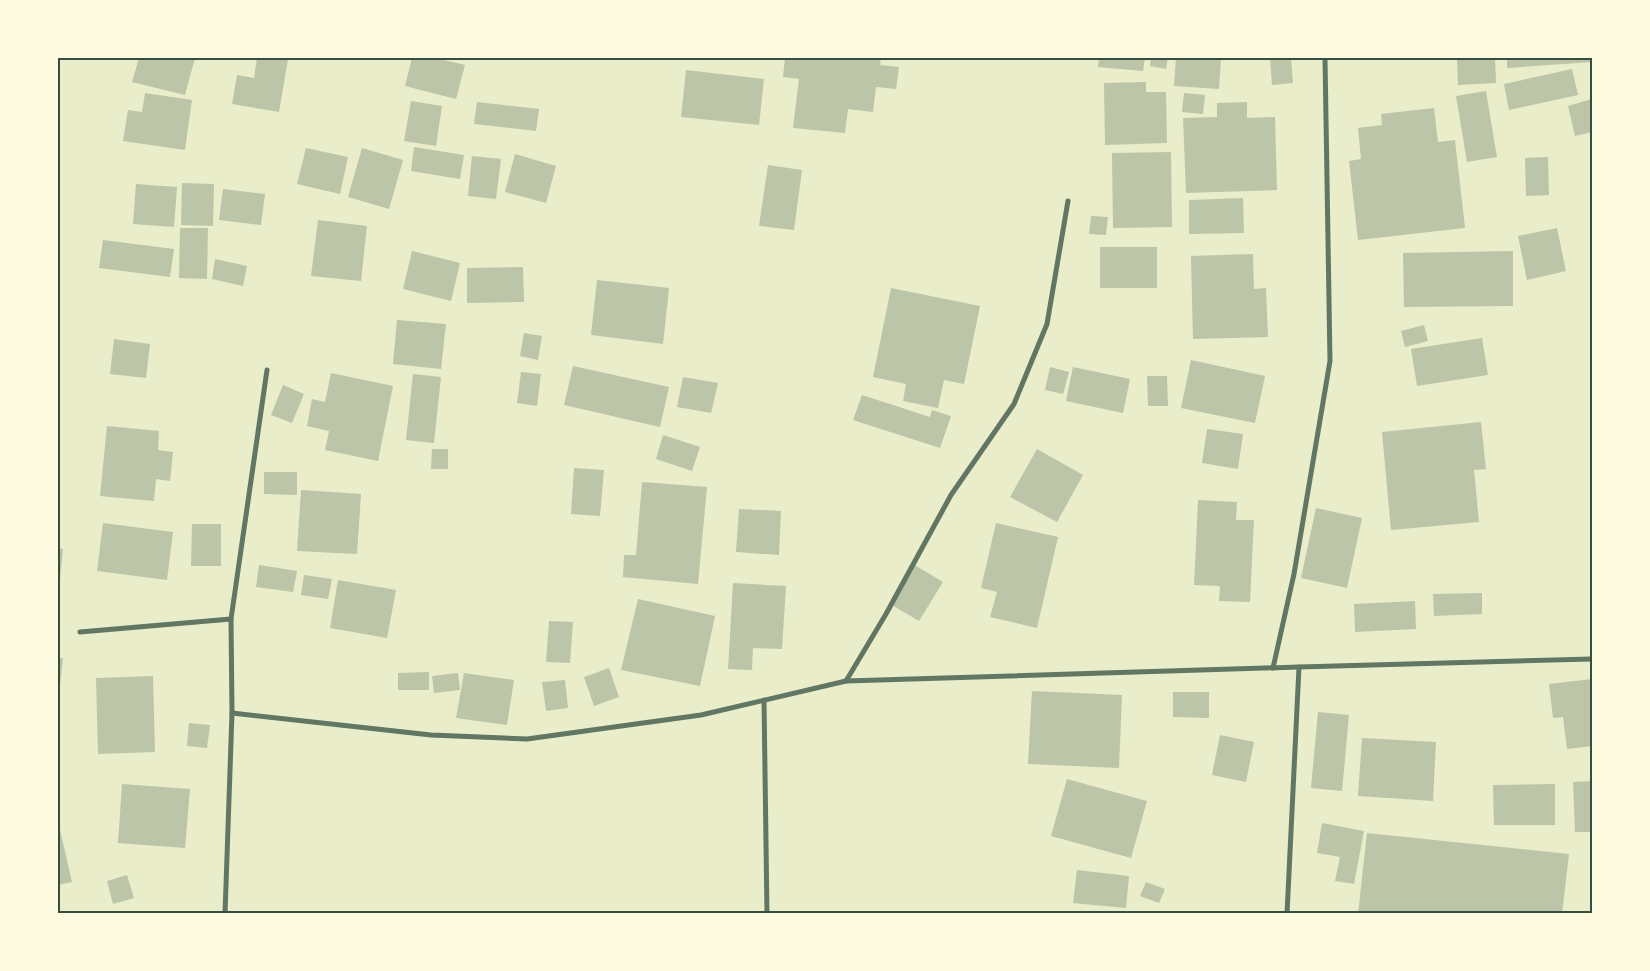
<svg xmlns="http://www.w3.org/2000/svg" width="1650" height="971" font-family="'IBM Plex Sans',sans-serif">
<rect width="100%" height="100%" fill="#e9edc9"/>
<!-- building -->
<g fill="#bcc5a7">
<path d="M139,58H195L185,95L132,82Z"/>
<path d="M257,58L288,59L279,112L232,104L237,75L254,78Z"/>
<path d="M412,58H435L465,65L456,99L405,86Z"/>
<path d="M785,58H881L880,65L899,67L896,89L876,87L873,112L848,109L845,133L793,128L799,79L783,77Z"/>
<path d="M1099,58H1145L1143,71L1098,67Z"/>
<path d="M1151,58H1168L1166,69L1150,66Z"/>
<path d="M1176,58H1221L1219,89L1174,86Z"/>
<path d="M1270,58H1291L1293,83L1272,85Z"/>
<path d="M1457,58H1495L1496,83L1458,85Z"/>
<path d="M1507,58H1592V62L1507,68Z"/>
<path d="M1572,69L1578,95L1509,110L1504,84Z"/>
<path d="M686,70L764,79L759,125L681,117Z"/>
<path d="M1146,82V92H1166L1167,143L1105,145L1104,83Z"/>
<path d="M1486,91L1497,157L1467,162L1456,96Z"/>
<path d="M145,93L192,100L185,150L123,141L128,110L142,112Z"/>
<path d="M1184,93L1205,95L1203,114L1182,112Z"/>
<path d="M1592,99V132L1575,136L1568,106Z"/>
<path d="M411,101L442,106L436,146L404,141Z"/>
<path d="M477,102L539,109L536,131L474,124Z"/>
<path d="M1247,102V118L1275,117L1277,190L1186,193L1183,118L1217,117V103Z"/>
<path d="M1434,108L1438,142L1455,140L1465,228L1358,240L1349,161L1361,159L1358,128L1382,125L1381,114Z"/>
<path d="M414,147L464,155L460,179L411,171Z"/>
<path d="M306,148L348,157L340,194L297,184Z"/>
<path d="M362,148L403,160L389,209L348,197Z"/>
<path d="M1171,152L1172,227L1113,228L1112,153Z"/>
<path d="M515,154L556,166L546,203L505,192Z"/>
<path d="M472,156L501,159L496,199L468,196Z"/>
<path d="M1548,157L1549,195L1526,196L1525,158Z"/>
<path d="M768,165L802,170L794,230L759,226Z"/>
<path d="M182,183L214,184L213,226L181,225Z"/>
<path d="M136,184L177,187L174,227L133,224Z"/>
<path d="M223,189L265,194L261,225L219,220Z"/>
<path d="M1243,198L1244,233L1189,234V200Z"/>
<path d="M1091,216L1108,217L1106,235L1089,234Z"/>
<path d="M318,220L367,226L361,281L311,276Z"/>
<path d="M180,228H208L207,279L179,278Z"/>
<path d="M1557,228L1566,271L1527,280L1518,236Z"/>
<path d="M103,240L174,249L170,277L99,268Z"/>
<rect x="1100" y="247" width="57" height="41"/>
<path d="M412,251L460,263L451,301L403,289Z"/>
<path d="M1513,251V306L1404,307L1403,253Z"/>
<path d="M1253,254L1254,289L1266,288L1268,337L1193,339L1191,256Z"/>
<path d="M215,259L247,266L243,286L212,279Z"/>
<path d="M523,267L524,302L467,303V268Z"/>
<path d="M597,280L669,288L663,344L591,335Z"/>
<path d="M891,288L980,306L964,384L944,380L938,408L903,401L906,384L873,377Z"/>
<path d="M397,320L446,324L441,369L393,364Z"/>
<path d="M1424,325L1428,341L1405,347L1401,331Z"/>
<path d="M524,333L542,336L538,360L520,356Z"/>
<path d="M1482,338L1488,375L1417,386L1411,349Z"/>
<path d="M114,339L150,344L146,378L110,374Z"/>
<path d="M1191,360L1265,376L1255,423L1181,408Z"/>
<path d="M573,366L669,387L660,427L564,405Z"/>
<path d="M1050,367L1069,372L1063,394L1045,390Z"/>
<path d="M1073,367L1130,379L1123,413L1066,401Z"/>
<path d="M521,372L541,374L537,406L517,403Z"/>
<path d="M331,373L393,386L378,461L325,450L329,431L307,426L312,399L325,402Z"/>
<path d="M413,374L441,377L434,443L406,440Z"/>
<path d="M1147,376H1167L1168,406H1148Z"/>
<path d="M683,377L718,383L711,413L677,407Z"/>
<path d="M283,385L304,394L292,423L271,415Z"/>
<path d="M862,395L930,417L932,410L951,416L940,448L853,420Z"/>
<path d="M1481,422L1486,469L1474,470L1479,522L1391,530L1382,432Z"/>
<path d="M107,426L159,431L158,450L173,452L170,481L156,479L154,501L100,496Z"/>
<path d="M1207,429L1243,434L1238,469L1202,463Z"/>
<path d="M663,435L700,447L692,471L656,459Z"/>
<path d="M432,449H448V469H431Z"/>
<path d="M1037,449L1083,475L1057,522L1010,497Z"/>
<path d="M574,468L604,470L600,516L571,514Z"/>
<path d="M264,472H297V495L264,494Z"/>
<path d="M642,482L707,487L698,584L623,577L624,555H636Z"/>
<path d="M301,490L361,494L357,554L297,551Z"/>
<path d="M1198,500L1237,502L1236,520H1254L1250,602L1219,601L1220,586L1194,585Z"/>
<path d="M1316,508L1362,518L1347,588L1301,578Z"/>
<path d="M739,509L781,511L779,555L736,552Z"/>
<path d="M103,523L173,532L167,580L97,571Z"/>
<path d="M996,523L1058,537L1037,628L990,617L997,592L981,588Z"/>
<path d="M192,524H221V566H191Z"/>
<path d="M58,548L63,549L60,580H58Z"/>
<path d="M913,564L943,582L919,621L890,604Z"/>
<path d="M259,565L297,571L293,592L256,587Z"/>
<path d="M304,575L332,579L328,599L301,595Z"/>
<path d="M338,580L396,590L387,638L330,628Z"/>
<path d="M733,583L786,586L782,649L753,648L752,670L728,669Z"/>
<path d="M1482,593V614L1434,616L1433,594Z"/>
<path d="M638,599L715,616L700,686L621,670Z"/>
<path d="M1415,601L1416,629L1355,632L1354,604Z"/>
<path d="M549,621L573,622L570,663L546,662Z"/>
<path d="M58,658H63L60,686L58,685Z"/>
<path d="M609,668L619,697L594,706L584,677Z"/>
<path d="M429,672V690H398V673Z"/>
<path d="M458,673L460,690L434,693L432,676Z"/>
<path d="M464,673L514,680L507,725L456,718Z"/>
<path d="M153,676L155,752L98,754L96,678Z"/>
<path d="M1592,679V746L1567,749L1563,717L1553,718L1549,684Z"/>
<path d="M565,680L568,708L546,711L542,682Z"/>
<path d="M1032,691L1122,695L1119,768L1028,764Z"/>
<path d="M1173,692H1209V718L1173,717Z"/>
<path d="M1318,712L1349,715L1342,791L1311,788Z"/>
<path d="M189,723L210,725L207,748L187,746Z"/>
<path d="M1220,735L1254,742L1246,782L1212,775Z"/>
<path d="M1362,738L1436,742L1433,801L1358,796Z"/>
<path d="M1067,779L1147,801L1131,858L1051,836Z"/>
<path d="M1592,781V832H1575L1573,782Z"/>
<path d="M122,784L190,789L185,848L118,843Z"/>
<path d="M1555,784V825H1494L1493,785Z"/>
<path d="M58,821L72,882L58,885Z"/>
<path d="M1322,823L1364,831L1354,884L1335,881L1340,857L1317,853Z"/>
<path d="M1367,833L1569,854L1562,914H1358Z"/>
<path d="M1077,870L1129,876L1126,908L1073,903Z"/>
<path d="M127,875L134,898L113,904L107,881Z"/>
<path d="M1146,882L1165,889L1159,903L1140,896Z"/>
</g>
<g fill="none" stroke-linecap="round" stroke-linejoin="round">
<!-- minor -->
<g stroke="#617663" stroke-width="5">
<path d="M80,632L231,619"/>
<path d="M1273,668L1294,574L1330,361L1325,58"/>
<path d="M846,681L886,614L951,495L1014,404L1047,324L1068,201"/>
<path d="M764,700L767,914"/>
<path d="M232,713L431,735L527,739L701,715L846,681L1299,667"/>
<path d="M225,914L232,713L231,619L267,370"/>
<path d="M1287,914L1299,667L1592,659"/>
</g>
</g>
<!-- border -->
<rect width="1650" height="971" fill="none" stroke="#fefae0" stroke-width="118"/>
<rect x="59" y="59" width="1532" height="853" fill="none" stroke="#344e41" stroke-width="2"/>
</svg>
